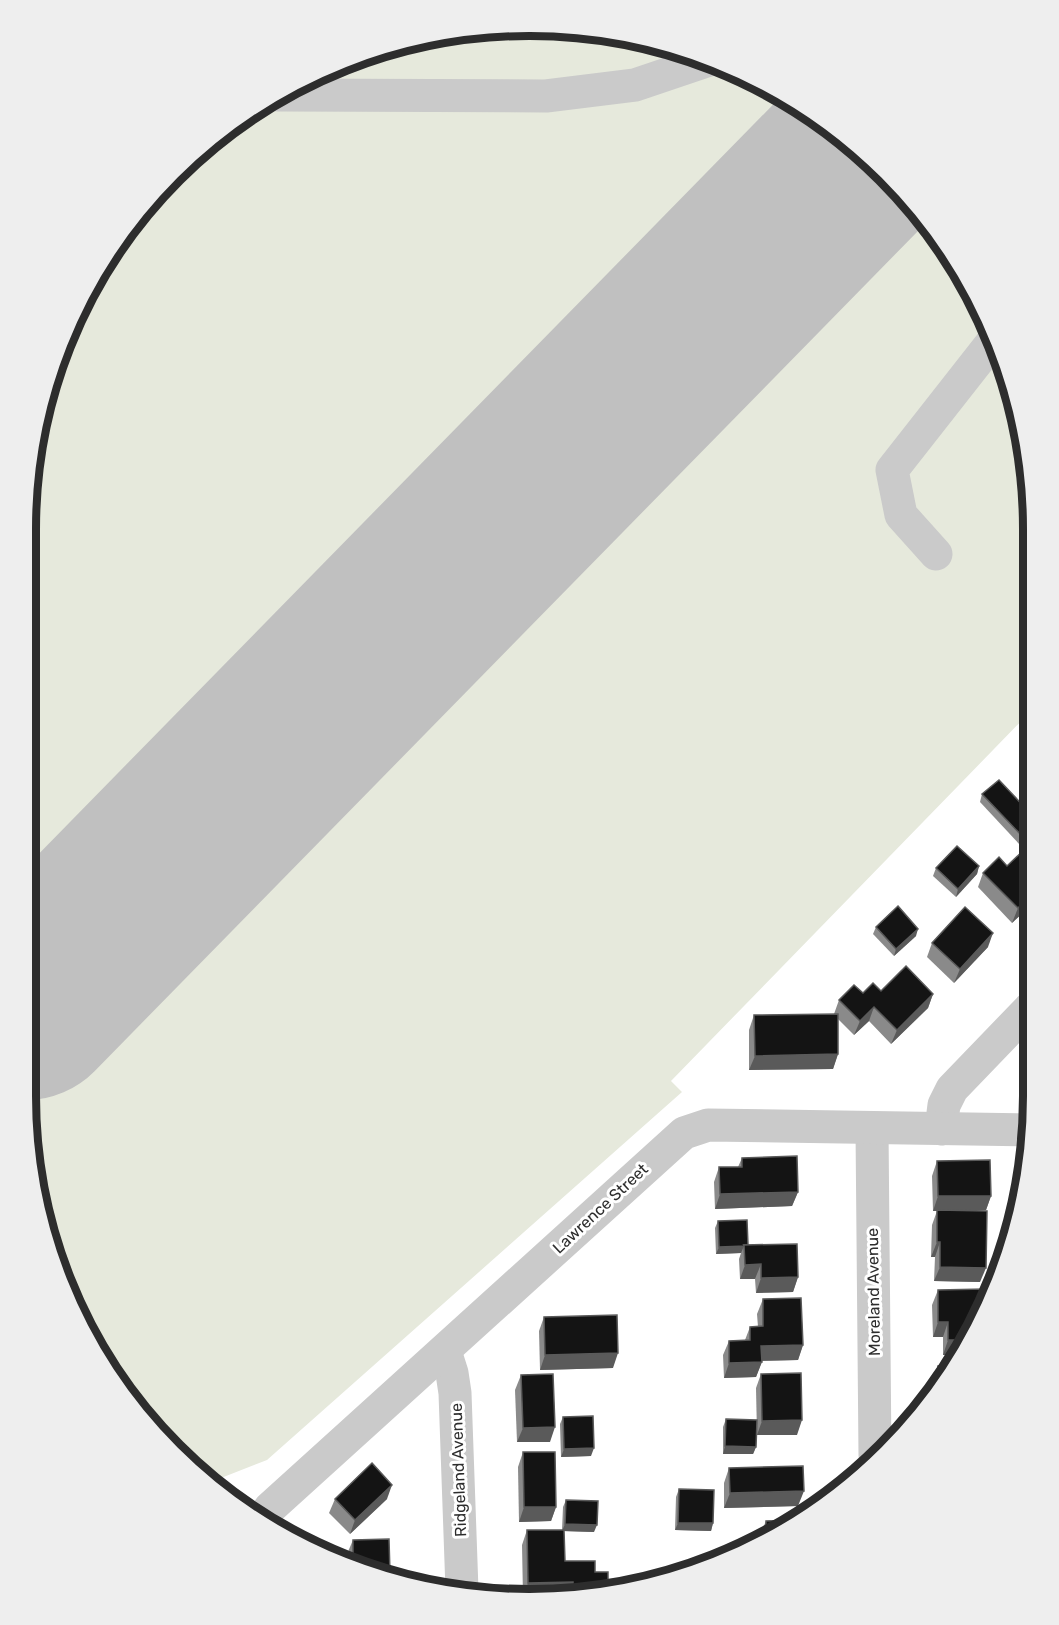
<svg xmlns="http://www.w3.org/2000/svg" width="1059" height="1625" font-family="Rubik,sans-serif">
<rect width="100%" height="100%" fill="#fff"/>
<!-- green -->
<g fill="#e6e9dc">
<path d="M497,27L596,30L692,52L782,93L819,120L27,923L30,463L77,307L151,197L223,129L307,77L399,43Z"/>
<path d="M908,200L930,223L982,307L1016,399L1032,497L1031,711L671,1081L682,1092L267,1460L221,1478L214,1486L111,1376L52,1257L27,1102Z"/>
</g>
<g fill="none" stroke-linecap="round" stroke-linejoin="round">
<!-- runway -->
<path stroke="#c0c0c0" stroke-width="192" d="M26,1004L862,151"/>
<!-- minor -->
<g stroke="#cacaca" stroke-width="33">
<path d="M278,95L546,96L635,85L709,60"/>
<path d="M936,554L901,515L892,470L994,340"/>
<path d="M872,1129L875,1455"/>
<path d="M941,1129L944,1105L952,1089L1030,1008"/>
<path d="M445,1351L452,1373L455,1393L462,1590"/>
<path d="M263,1518L270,1508L684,1133L708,1125L1029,1130"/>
</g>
</g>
<!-- wall -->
<g fill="#8a8a8a">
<path d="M982,794L1031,835L1020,845L980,802Z"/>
<path d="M979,866L977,874L956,897L933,876L936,868Z"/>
<path d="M983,873L1030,906L1012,923L978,887Z"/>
<path d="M876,927L916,936L894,956L873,934Z"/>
<path d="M932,943L988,947L954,983L927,957Z"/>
<path d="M881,991L933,994L928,1008L891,1044L869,1021L854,1035L838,1019V1054L833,1069L749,1070V1030L754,1015L834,1014L839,1000L863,993Z"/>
<path d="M742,1158L798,1192L792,1206L715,1209L714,1182L719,1167H738Z"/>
<path d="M937,1161L991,1196L986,1210L956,1211L980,1282L934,1281L935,1257H931L932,1225L937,1211H933L932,1176Z"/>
<path d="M1014,1173H1026L1013,1214H1012V1181Z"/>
<path d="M718,1221L748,1245L798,1277L793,1292L756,1293L755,1279H740L739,1259L741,1253L716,1254L715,1228Z"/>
<path d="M938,1290L982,1318L957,1355H943V1337H933L932,1305Z"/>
<path d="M763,1299L803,1345L798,1360L762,1361L756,1377L724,1378L723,1355L729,1341L745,1340L750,1327H758L757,1314Z"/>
<path d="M544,1317L613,1368L540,1370L539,1331Z"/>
<path d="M950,1365L933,1391V1380L938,1366Z"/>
<path d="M761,1374L797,1435H757L756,1388Z"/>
<path d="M521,1375L550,1442H517L515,1390Z"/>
<path d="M563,1417L591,1456L561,1457L560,1424Z"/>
<path d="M726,1419L756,1447L753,1454H723V1427Z"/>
<path d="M523,1452L556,1507L551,1521L519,1522L518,1467Z"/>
<path d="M729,1468L798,1506L724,1508V1483Z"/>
<path d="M679,1489L713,1523L711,1531L675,1530L676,1497Z"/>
<path d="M335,1499H387L350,1534L329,1513Z"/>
<path d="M566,1500L594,1532L564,1531L565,1561L595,1572L608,1591L523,1597L522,1545L527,1530H562L563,1507Z"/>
<path d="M766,1521L782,1532L761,1540L760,1535Z"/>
<path d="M353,1540L390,1574L348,1564L347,1554Z"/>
</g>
<!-- shaded-wall -->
<g fill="#5a5a5a">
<path d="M1031,830V835L1020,845L1023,837Z"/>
<path d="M979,866L977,874L956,897L958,889Z"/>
<path d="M1030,896V906L1012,923L1018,908Z"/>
<path d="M918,929L916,936L894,956L896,949Z"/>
<path d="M993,933L988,947L954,983L960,969Z"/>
<path d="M933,994L928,1008L891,1044L897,1030Z"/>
<path d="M874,1007L869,1021L854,1035L860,1021Z"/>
<path d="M838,1054L833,1069L749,1070L755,1056Z"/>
<path d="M798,1192L792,1206L715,1209L720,1194Z"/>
<path d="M938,1196H991L986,1210L933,1211Z"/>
<path d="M937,1242H940L935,1257H931Z"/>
<path d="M744,1246L741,1253L716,1254L719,1247Z"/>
<path d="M761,1264L755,1279H740L745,1265Z"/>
<path d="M940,1267L986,1268L980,1282L934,1281Z"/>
<path d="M798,1277L793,1292L756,1293L761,1278Z"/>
<path d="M938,1322H948L943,1337H933Z"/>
<path d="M948,1340H967L957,1355H943Z"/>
<path d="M803,1345L798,1360L756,1361L761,1346Z"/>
<path d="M618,1353L613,1368L540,1370L545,1355Z"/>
<path d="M762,1362L756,1377L724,1378L729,1363Z"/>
<path d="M802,1420L797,1435H757L762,1421Z"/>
<path d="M555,1427L550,1442H517L523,1428Z"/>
<path d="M725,1446L756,1447L753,1454H723Z"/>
<path d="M594,1448L591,1456L561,1457L564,1449Z"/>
<path d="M392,1485L387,1499L350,1534L355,1520Z"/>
<path d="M804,1491L798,1506L724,1508L730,1493Z"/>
<path d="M524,1507H556L551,1521L519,1522Z"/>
<path d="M678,1523H713L711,1531L675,1530Z"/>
<path d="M565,1524L597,1525L594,1532L562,1531Z"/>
<path d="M573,1582L568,1594L523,1597L528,1583Z"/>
</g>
<!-- building -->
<g fill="#141414" stroke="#5a5a5a" stroke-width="1.5">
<path d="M999,780L1031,814V830L1023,837L982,794Z"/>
<path d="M957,846L979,866L958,889L936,868Z"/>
<path d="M1027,847L1031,851L1030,896L1018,908L983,873L999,857L1007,866Z"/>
<path d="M898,906L918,929L896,949L876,927Z"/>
<path d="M965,907L993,933L960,969L932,943Z"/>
<path d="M906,966L933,994L897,1030L874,1007L860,1021L839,1000L854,985L863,993L873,983L881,991Z"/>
<path d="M838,1014V1054L755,1056L754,1015Z"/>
<path d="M797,1156L798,1192L720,1194L719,1167H742V1158Z"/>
<path d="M990,1160L991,1196H938L937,1161Z"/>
<path d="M1014,1173H1026L1016,1206H1015Z"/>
<path d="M937,1210L987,1211L986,1268L940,1267V1242H937Z"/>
<path d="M747,1220L748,1245H744L745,1246L719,1247L718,1221Z"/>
<path d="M797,1244L798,1277L761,1278V1264L745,1265L744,1245Z"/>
<path d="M985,1289L986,1305L982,1318L967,1340H948V1322H938V1290Z"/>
<path d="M801,1298L803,1345L761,1346L762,1362L729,1363V1341L750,1340V1327L763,1326V1299Z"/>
<path d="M617,1315L618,1353L545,1355L544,1317Z"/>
<path d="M950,1365L938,1383V1366Z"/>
<path d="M801,1373L802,1420L762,1421L761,1374Z"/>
<path d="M553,1374L555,1427L523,1428L521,1375Z"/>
<path d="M593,1416L594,1448L564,1449L563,1417Z"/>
<path d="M726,1419L757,1420L756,1447L725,1446Z"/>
<path d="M523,1452H555L556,1507H524Z"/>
<path d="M372,1463L392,1485L355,1520L335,1499Z"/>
<path d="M803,1466L804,1491L730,1493L729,1468Z"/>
<path d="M679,1489L714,1490L713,1523H678Z"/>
<path d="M566,1500L598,1501L597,1525L565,1524Z"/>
<path d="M796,1520L782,1532L766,1538V1521Z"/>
<path d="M527,1530H564L565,1561H595V1572H608V1591L573,1593V1582L528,1583Z"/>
<path d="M389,1539L390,1574L349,1564H353V1540Z"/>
</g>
<g text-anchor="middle" stroke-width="6" stroke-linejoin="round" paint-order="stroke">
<!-- street labels -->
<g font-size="16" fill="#2d2d2d" stroke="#fff">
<text transform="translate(600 1208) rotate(-43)" y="6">Lawrence Street</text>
<text transform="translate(873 1292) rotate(-91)" y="6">Moreland Avenue</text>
<text transform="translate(458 1470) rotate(-92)" y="6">Ridgeland Avenue</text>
</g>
</g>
<!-- crop -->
<path d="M0 0H1059V1625H0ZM529 36H530A493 493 0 0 1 1023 529V1096A493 493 0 0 1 530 1589H529A493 493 0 0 1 36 1096V529A493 493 0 0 1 529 36Z" fill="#eee" fill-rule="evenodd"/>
<path fill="none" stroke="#2d2d2d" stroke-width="8" d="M529 36H530A493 493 0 0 1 1023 529V1096A493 493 0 0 1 530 1589H529A493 493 0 0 1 36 1096V529A493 493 0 0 1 529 36Z"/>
</svg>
